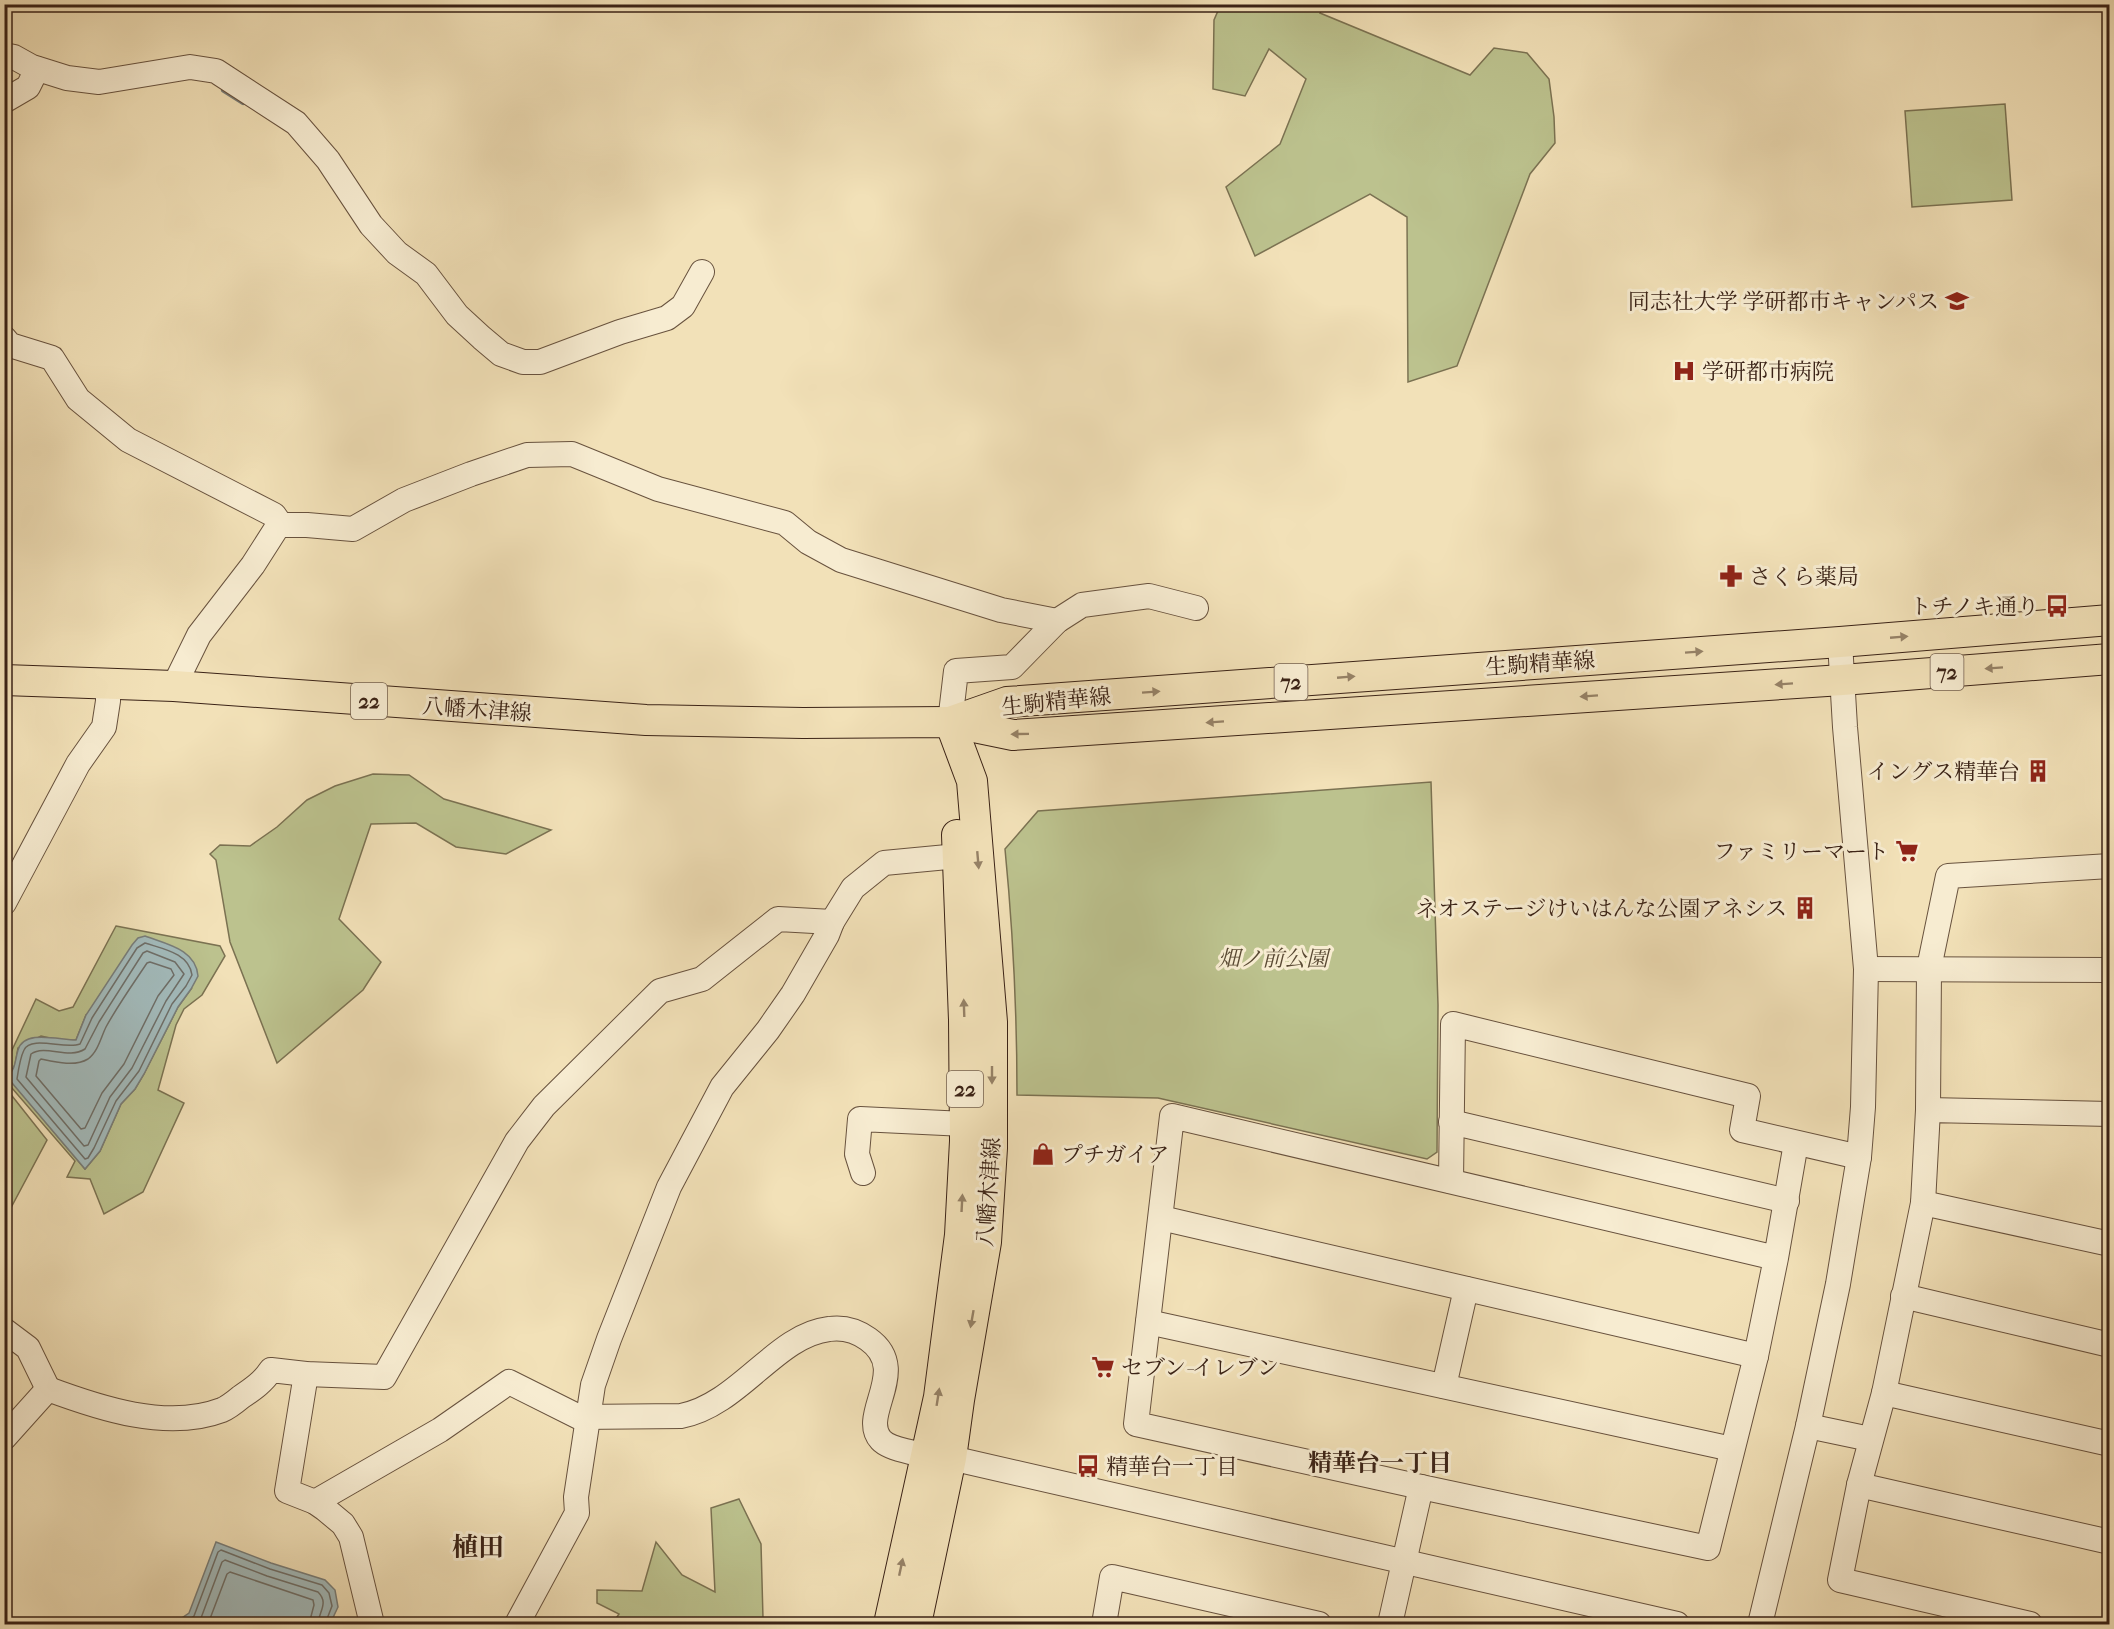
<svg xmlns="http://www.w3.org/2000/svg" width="2114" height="1629" font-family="'IM FELL French Canon','Noto Serif JP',serif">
<rect width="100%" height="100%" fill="#f2e1b8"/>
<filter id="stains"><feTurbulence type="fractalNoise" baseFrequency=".00333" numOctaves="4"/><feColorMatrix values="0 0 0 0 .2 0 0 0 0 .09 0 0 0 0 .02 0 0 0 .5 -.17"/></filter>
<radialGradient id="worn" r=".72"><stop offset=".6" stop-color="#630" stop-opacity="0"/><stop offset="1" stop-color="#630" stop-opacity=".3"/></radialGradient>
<!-- green -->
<g fill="#bcc28e" stroke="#7b7252" stroke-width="1.5" fill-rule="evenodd">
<path d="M1221,4L1324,5L1320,13L1470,75L1494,48L1527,53L1549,79L1554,117L1555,143L1530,174L1457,366L1408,382L1407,217L1370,194L1255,256L1226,187L1280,144L1306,79L1269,49L1245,96L1213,89L1214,20Z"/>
<path d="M2005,104L2012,200L1912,207L1905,111Z"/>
<path d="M373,774L409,775L444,799L551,830L506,854L456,847L416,823L371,824L339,919L381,962L363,990L277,1063L230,942L216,860L210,854L220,845L250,846L277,827L307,800L335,786Z"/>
<path d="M1431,782L1438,1005L1437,1152L1427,1159L1158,1098L1017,1095C1017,1013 1013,931 1005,849L1038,811Z"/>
<path d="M116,926L220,946L225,956L202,995L184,1009L176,1025L158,1090L184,1103L143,1192L104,1214L90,1179L67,1177L75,1161L5,1080V1065L36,999L59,1011L73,1007ZM191,989L178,1007L144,1074L135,1089L121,1104L100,1151L85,1169L8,1077L15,1065L18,1048L41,1036L59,1040H76L86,1015Z"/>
<path d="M5,1087L47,1140L5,1219Z"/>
<path d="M739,1499L761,1544L763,1618L770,1624H612L619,1614L597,1603V1590L642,1591L656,1542L682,1575L715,1592L711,1508Z"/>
</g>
<!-- water -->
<g fill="#a2babb" stroke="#787d79" stroke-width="1.5">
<path d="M145,936C166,944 196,949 198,976L191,989L178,1007L144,1074L135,1089L121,1104L100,1151L85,1169L7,1077C16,1069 15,1060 18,1050C24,1029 59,1040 76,1040L86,1015L132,945L138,938Z"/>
<path d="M216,1542L271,1563L325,1580L335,1590L338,1607L330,1624H173L189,1613Z"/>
</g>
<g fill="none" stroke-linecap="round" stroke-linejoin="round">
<!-- shore -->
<g stroke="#6e6e68" stroke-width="1.5">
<path d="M145,943C163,949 189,953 192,975L186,986L172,1004L139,1071L116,1101L94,1148L88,1158L85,1159L17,1079C18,1072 21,1056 24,1050C31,1035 66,1050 80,1044L92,1018L137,948Z"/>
<path d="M147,951L175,962L184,974L166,1001L132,1068L110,1097L88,1145L84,1146L26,1077L31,1054C46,1044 68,1060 85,1049L99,1022L143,953Z"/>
<path d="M150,962L171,969L174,975L158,996L124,1064L102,1093L85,1128L81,1129L36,1076L39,1061L41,1059C55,1062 75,1067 88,1059C98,1052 101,1037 106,1027C118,1005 133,984 147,963Z"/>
<path d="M183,1624L194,1616L218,1552L221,1550L270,1569L322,1585L329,1593L332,1606L325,1624"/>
<path d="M196,1624L201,1618L222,1562L225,1560L267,1576L318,1592C329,1603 319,1611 318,1624"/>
<path d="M208,1624L227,1574L230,1572L313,1600L314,1605L309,1624"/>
</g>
<!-- stream -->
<path stroke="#787d79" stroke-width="6" d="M224,90L243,102"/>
<!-- minor casing -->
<g stroke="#68523e" stroke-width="26">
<g id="minor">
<path d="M4,55L14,57L32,67L67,78L99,82L190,67L216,71L296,123L328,160L371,225L397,253L426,274L457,315L482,338L501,354L523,362H540L620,332L667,318L683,306L702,272"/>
<path d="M4,101L28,87L37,69"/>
<path d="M4,338L10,345L52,358L78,399L128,440L274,515L281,525"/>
<path d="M174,686L199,635L253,565L276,529L281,525H307L353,529L404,500L471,474L527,455L572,454L658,489L785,523L808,542L841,560L1001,610L1057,621"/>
<path d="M950,722L956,671L1012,667L1057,621L1082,605L1149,596L1196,608"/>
<path d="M4,903L78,764L104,727L108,701V684"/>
<path d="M1866,969L2110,970"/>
<path d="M1928,1110L1929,968L1948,876L2110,866"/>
<path d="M1451,1122L1787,1201"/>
<path d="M863,1173L857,1154L860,1119L965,1124"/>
<path d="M1451,1181L1453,1024L1748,1096L1742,1130L1859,1157"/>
<path d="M1923,1203L2110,1244"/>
<path d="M1161,1218L1756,1356"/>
<path d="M1776,1258L1172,1116L1136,1424L1421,1487L1708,1548L1756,1356L1776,1258L1796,1143"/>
<path d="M1903,1296L2110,1345"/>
<path d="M1148,1322L1732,1449"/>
<path d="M4,1330L28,1348L48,1389"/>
<path d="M306,1374L287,1491L315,1502L325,1509L343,1524L351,1537L372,1624"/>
<path d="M1444,1386L1466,1289"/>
<path d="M1884,1393L2110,1444"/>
<path d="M1808,1426L1870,1439"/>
<path d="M4,1438L48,1389C99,1408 167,1431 222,1410C229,1407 235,1402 241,1397C253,1389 263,1382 271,1370L306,1374L384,1377L517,1141L544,1106L660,991L702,979L778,919L832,922"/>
<path d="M1859,1485L2110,1542"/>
<path d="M315,1502L440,1430L509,1382L579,1417L681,1416C739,1405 776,1335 829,1329C843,1327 857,1331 868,1339C912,1370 858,1415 881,1440C892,1452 935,1456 951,1458L1677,1624"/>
<path d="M517,1624L577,1513L576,1497L593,1385L609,1339L669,1187L722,1087L768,1030L793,994L827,935L832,922L853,888L884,863L958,856"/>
<path d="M1104,1624L1112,1577L1319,1624"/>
<path d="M1390,1624L1421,1487"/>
<path d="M1760,1624L1808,1426L1838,1284L1859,1157L1863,1107L1866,969L1845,727L1840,642"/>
<path d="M2030,1624L1840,1580L1859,1485L1884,1393L1923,1203L1928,1110L2110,1114"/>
</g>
</g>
<!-- major casing -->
<g stroke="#3a2216" stroke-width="32">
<g id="major">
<path d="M4,680L174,686L646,720L803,723L950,722L1013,735L1842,680L2110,659"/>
<path d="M950,722L1007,702L1840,642L2110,620"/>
<path d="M889,1624L939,1397L960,1235L965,1141L964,1020L957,835"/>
<path d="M916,1624L951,1458L959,1400L986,1242L992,1148V1022L972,781L950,722"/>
</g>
</g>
<!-- minor -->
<use href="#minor" stroke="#f7ecd1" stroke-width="24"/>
<!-- major -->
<use href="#major" stroke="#f2e1b8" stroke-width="30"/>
</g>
<!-- one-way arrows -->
<defs><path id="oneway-solid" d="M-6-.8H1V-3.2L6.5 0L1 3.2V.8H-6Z" transform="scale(1.5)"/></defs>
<g fill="#968267">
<use href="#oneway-solid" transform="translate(1899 637) rotate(-5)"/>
<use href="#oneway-solid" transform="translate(1694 652) rotate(-4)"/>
<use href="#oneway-solid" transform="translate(1994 668) rotate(176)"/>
<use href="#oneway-solid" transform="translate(1346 677) rotate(-5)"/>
<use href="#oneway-solid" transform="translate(1784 684) rotate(176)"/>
<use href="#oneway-solid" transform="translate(1151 692) rotate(-4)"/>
<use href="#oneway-solid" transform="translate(1589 696) rotate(176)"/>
<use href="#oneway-solid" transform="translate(1215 722) rotate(176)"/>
<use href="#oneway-solid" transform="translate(1020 734) rotate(179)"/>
<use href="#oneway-solid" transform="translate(978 860) rotate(85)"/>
<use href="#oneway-solid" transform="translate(964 1008) rotate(-92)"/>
<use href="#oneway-solid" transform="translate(992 1075) rotate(90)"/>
<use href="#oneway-solid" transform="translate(962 1203) rotate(-87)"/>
<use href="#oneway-solid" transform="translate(972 1319) rotate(100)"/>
<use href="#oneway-solid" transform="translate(938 1397) rotate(-81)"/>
<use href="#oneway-solid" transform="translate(901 1567) rotate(-78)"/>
</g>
<!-- icons -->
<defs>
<g id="university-bare" transform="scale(1.8)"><path d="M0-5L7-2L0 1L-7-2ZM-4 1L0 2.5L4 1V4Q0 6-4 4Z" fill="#8f2418" stroke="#f7ecd1" stroke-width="2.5" paint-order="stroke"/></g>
<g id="hospital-bare" transform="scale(1.8)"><path d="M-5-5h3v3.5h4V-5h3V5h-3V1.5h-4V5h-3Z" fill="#8f2418" stroke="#f7ecd1" stroke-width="2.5" paint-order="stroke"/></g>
<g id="pharmacy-bare" transform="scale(1.8)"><path d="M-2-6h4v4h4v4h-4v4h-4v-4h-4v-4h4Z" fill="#8f2418" stroke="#f7ecd1" stroke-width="2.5" paint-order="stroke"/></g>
<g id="bus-bare" transform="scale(1.8)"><path d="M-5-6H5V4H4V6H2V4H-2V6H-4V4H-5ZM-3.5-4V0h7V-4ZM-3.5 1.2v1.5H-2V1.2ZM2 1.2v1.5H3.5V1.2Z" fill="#8f2418" stroke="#f7ecd1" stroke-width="2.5" paint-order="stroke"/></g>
<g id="building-bare" transform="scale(1.8)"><path d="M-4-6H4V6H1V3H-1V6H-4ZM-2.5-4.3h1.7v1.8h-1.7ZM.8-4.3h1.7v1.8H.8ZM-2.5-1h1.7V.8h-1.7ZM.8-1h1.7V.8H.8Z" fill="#8f2418" stroke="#f7ecd1" stroke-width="2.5" paint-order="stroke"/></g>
<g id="supermarket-bare" transform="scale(1.8)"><path d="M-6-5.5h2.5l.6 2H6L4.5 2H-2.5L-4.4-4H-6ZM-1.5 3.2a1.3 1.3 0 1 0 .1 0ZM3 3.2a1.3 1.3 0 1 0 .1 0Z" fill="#8f2418" stroke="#f7ecd1" stroke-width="2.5" paint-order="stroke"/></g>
<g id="shop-bare" transform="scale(1.8)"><path d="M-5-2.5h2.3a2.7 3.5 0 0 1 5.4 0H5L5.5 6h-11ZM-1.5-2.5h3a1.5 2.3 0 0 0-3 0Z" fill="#8f2418" stroke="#f7ecd1" stroke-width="2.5" paint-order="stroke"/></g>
</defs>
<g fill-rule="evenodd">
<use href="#university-bare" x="1957" y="301"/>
<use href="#hospital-bare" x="1684" y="371"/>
<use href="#pharmacy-bare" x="1731" y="576"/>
<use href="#bus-bare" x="2057" y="606"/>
<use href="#building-bare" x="2038" y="771"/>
<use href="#supermarket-bare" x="1907" y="851"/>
<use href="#building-bare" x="1805" y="908"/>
<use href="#shop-bare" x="1043" y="1154"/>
<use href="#supermarket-bare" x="1103" y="1367"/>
<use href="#bus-bare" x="1088" y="1466"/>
</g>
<g text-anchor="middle" stroke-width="6" stroke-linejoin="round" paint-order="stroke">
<!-- shield labels -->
<g fill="#f7ecd1" stroke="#735f4e" stroke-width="1.5">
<rect x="1930.5" y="654" width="33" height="36" rx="4.5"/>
<rect x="1274.5" y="664" width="33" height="36" rx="4.5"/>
<rect x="351" y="683" width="36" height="36" rx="4.5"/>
<rect x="947" y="1071" width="36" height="36" rx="4.5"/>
</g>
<g font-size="21" font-weight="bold" fill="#3a2216">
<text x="1947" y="679">72</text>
<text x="1291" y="689">72</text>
<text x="369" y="708">22</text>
<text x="965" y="1096">22</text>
</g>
<!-- poi labels -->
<g font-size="22" fill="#3a2216" stroke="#f7ecd1" text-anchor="end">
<text x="1939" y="309">同志社大学 学研都市キャンパス</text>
<text x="1702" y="379" text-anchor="start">学研都市病院</text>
<text x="1749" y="584" text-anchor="start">さくら薬局</text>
<text x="2039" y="614">トチノキ通り</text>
<text x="2020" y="779">イングス精華台</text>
<text x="1889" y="859">ファミリーマート</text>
<text x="1787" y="916">ネオステージけいはんな公園アネシス</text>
<text x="1061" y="1162" text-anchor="start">プチガイア</text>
<text x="1121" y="1375" text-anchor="start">セブン-イレブン</text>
<text x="1106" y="1474" text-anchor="start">精華台一丁目</text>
</g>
<!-- street labels -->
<g font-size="22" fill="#3a2216" stroke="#f7ecd1">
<text transform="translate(1540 663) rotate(-4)" y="8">生駒精華線</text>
<text transform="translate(1056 701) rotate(-6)" y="8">生駒精華線</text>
<text transform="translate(477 709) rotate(4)" y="8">八幡木津線</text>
<text transform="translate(988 1192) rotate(-86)" y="8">八幡木津線</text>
</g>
<!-- park labels -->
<g font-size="22" font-style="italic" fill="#5a4a34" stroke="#f7ecd1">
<text x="1273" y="966">畑ノ前公園</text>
</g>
<!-- neighbourhood labels -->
<g font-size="24" font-weight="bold" fill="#3a2216" stroke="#f7ecd1">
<text x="1380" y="1471">精華台一丁目</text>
</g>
<!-- quarter labels -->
<g font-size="26" font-weight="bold" fill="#3a2216" stroke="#f7ecd1">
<text x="478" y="1556">植田</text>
</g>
</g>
<!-- margin -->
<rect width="2114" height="1629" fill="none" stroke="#f2e1b8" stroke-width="24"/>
<rect x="6" y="6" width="2102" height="1617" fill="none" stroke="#3a2216" stroke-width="3"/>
<rect x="12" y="12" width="2090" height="1605" fill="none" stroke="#3a2216" stroke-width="1.5"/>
<rect width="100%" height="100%" filter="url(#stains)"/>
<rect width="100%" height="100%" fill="url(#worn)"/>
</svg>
